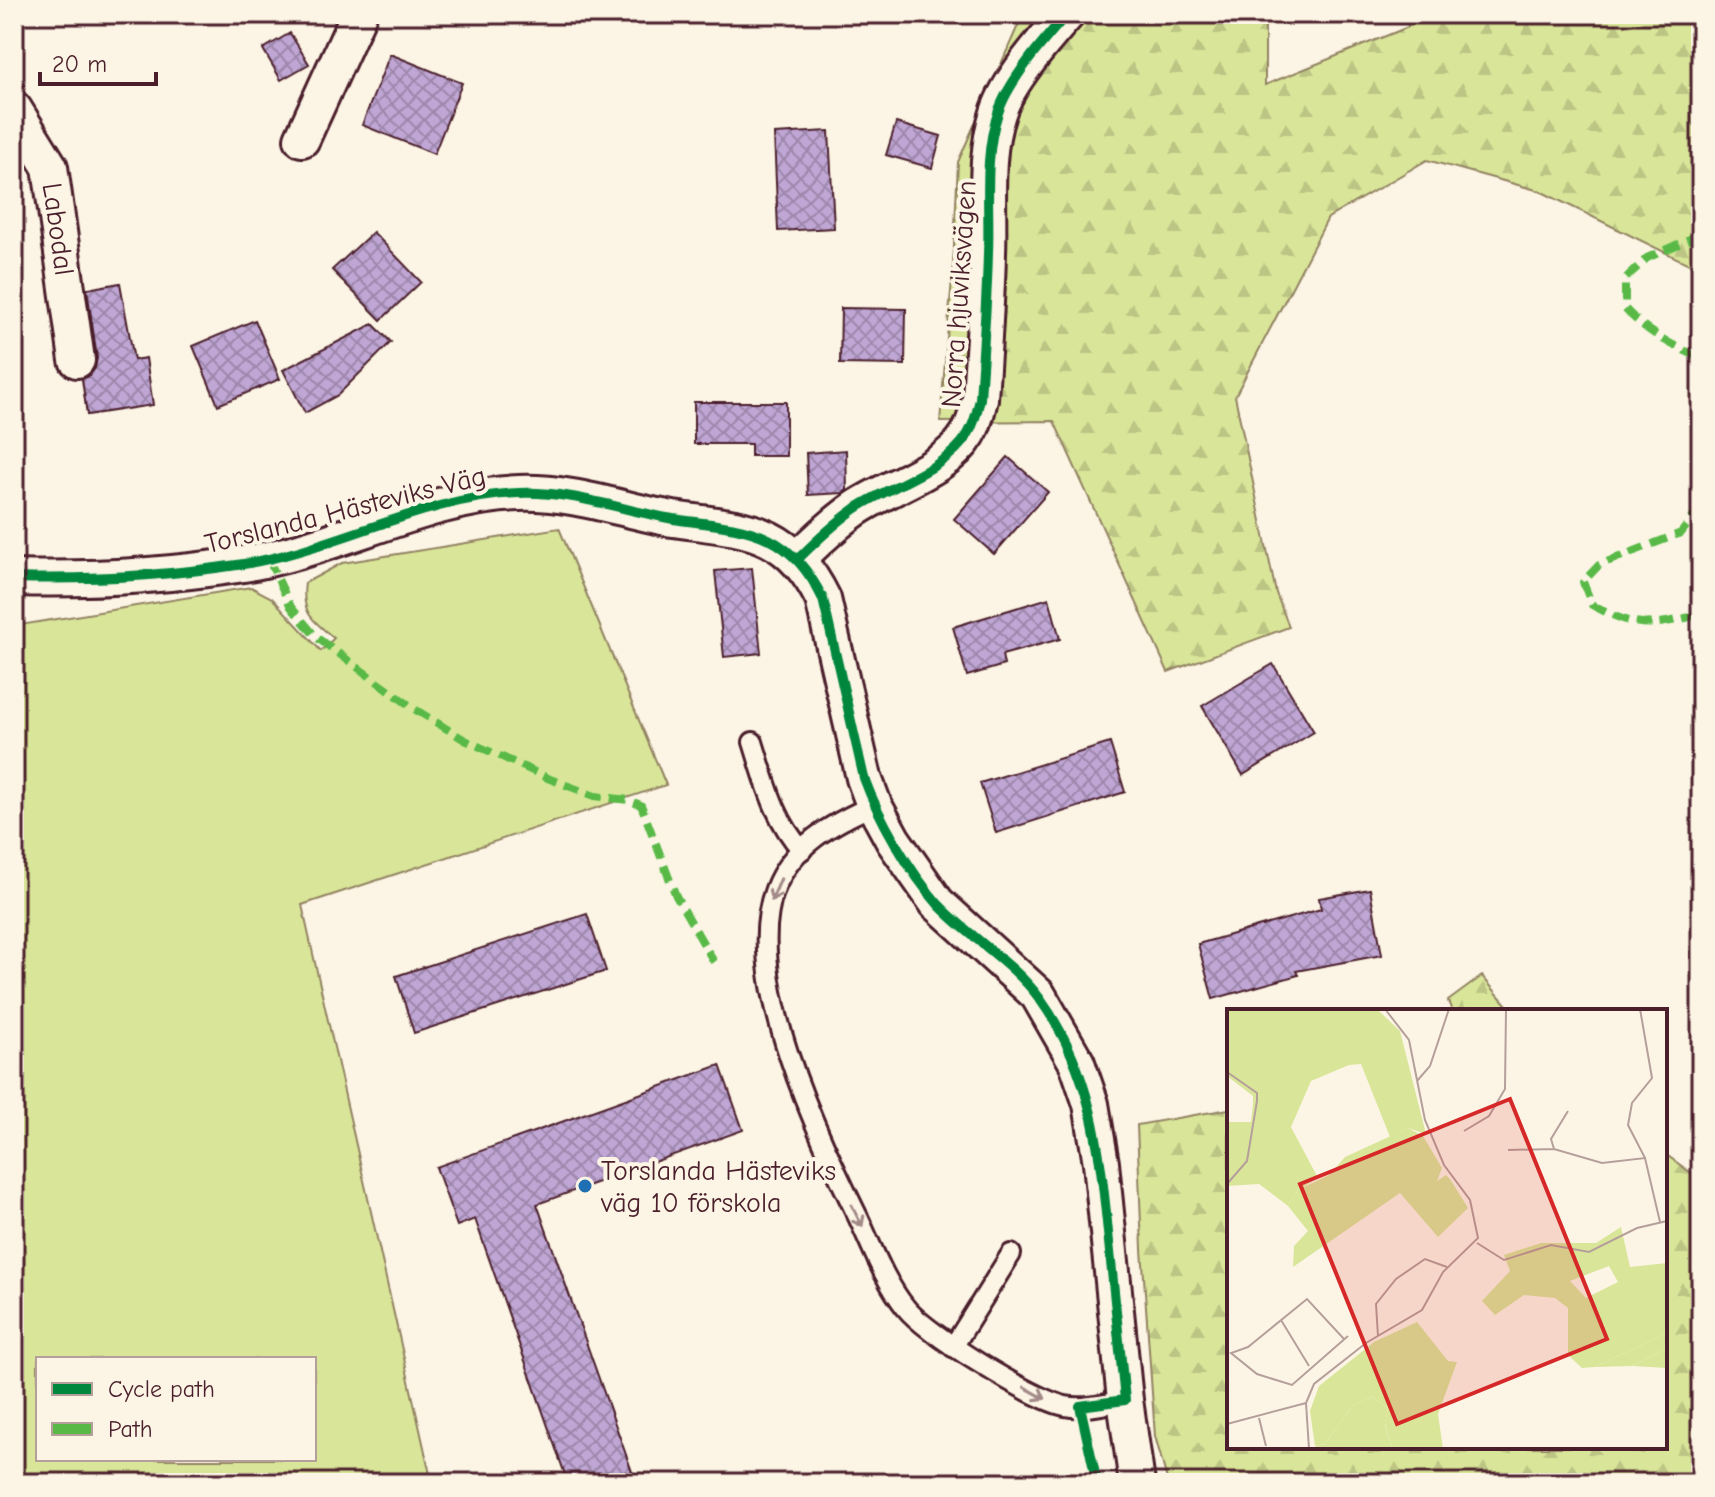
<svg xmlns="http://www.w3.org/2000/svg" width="1715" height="1497" font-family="'Comic Neue',sans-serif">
<defs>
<pattern id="forest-firs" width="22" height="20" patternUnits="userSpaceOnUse" patternTransform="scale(2)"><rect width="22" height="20" fill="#d9e699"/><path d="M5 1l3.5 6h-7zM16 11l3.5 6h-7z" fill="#bcc584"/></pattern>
<pattern id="building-cross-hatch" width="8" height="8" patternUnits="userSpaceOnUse" patternTransform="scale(2)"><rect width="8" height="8" fill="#bfa6d4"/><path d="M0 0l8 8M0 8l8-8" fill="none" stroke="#9d87ac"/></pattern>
</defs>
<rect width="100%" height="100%" fill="#fcf5e5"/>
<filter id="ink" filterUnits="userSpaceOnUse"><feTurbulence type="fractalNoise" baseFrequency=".0125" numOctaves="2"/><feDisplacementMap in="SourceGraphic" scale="16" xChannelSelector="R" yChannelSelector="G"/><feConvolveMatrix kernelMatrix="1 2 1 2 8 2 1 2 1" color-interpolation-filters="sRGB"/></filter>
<g filter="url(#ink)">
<!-- green -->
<path fill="#d9e699" stroke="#928262" stroke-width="2" fill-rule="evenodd" d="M559,528L666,785L302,905L432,1483H24L14,1428L16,1300L14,1296V626L251,587L272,598L321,651L334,638C312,620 301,613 305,583L342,563ZM38,1359H314V1459H38Z"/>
<!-- forest -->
<g fill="url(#forest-firs)" stroke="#928262" stroke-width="2">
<path d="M1023,14H1265V85L1408,27L1407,14H1701V270L1540,191L1427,160L1328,218L1235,396L1276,593L1289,627L1168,672L1054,421L940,422L953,267L958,162Z"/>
<path d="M1482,976L1512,1011H1452L1448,1001Z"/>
<path d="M1229,1109V1447H1665V1154L1701,1180V1483H1168L1155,1436L1142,1249L1137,1125Z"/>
</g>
<!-- building -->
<g fill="url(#building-cross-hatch)" stroke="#4a1f2b" stroke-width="2">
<path d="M290,33L309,64L281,80L263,49Z"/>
<path d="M390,54L462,83L434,154L362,125Z"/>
<path d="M896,123L941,136L932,168L886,155Z"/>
<path d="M829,131L834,228L778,231L774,134Z"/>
<path d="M373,232L421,282L381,320L332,270Z"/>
<path d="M120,283L134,360L146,358L153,405L87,415L82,379L90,375L95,368L97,358L87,289Z"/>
<path d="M841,308L906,309L905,365L840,364Z"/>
<path d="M255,320L280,379L218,405L193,346Z"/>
<path d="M373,324L391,342L338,395L305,413L283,370Z"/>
<path d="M694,402H786V456H751V444H694Z"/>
<path d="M846,450L847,490L843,493L808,495L806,453Z"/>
<path d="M1008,457L1048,492L994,554L954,519Z"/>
<path d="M752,568L761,653L724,657L715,571Z"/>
<path d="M1049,598L1060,639L1002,655L1004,665L967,676L953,627Z"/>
<path d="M1273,664L1314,732L1243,775L1202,706Z"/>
<path d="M1110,743L1125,792L996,833L980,783Z"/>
<path d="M1370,889L1382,955L1296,971L1298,975L1213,999L1198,944L1321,909L1319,898Z"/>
<path d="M587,914L606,971L414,1033L396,976Z"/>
<path d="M720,1065L743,1130L537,1204L636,1483H568L475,1219L457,1226L436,1167Z"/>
</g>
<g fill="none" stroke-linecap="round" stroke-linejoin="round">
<!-- service casing -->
<g stroke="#4a1f2b" stroke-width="24">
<g id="service">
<path d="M753,742C765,780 774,820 802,850"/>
<path d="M874,805C833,823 792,845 775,889C741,977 819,1137 858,1217C872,1247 885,1282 906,1308C927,1334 1032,1399 1065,1406C1085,1410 1106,1404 1125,1400"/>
<path d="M953,1347L1011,1254"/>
</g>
</g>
<!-- minor casing -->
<g stroke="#4a1f2b" stroke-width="40">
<g id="minor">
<path d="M14,109L50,167L77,360"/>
<path d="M302,139L359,14"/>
<path d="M798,559C816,541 834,524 855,509C888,486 947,470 968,434C975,423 977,411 980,399C983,350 987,301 988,253C990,208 983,157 998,113C1008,81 1045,39 1067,14"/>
<path d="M14,578C88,580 164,576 237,565C333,551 421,497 519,493C573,491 621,510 673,519C744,529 788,527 823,599L864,778L874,805L893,840L937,903L1038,995L1077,1063L1091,1104L1101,1163L1125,1400L1137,1483"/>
</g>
</g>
<!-- service -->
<use href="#service" stroke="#fcf5e5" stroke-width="18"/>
<!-- minor -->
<use href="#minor" stroke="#fcf5e5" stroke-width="34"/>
<!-- quiet -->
<g stroke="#58b947" stroke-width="8" stroke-dasharray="16 8" stroke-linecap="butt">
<path d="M1701,234L1647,258L1625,279V309C1647,332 1672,346 1701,358"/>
<path d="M1701,507L1681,533L1599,565L1583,582L1592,605C1636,629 1653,627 1701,614"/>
<path d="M268,558L291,607L316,637L416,710L465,740L550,779L595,796L628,800L641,805L676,896L714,962"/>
</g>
<!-- cycleway casing -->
<g stroke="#fcf5e5" stroke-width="15">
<g id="cycleway">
<path d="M798,559C816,541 834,524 855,509C888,486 947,470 968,434C975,423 977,411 980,399C983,350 987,301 988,253C990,208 983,157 998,113C1008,81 1045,39 1067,14"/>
<path d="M14,578C88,580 164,576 237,565C333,551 421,497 519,493C573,491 621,510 673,519C744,529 788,527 823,599L864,778C879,819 909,871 938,904C969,937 1014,963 1040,999C1094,1074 1100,1154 1109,1242C1114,1295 1120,1347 1125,1400L1080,1406L1097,1483"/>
</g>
</g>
<!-- cycleway -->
<use href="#cycleway" stroke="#00873e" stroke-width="10"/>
</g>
<!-- one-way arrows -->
<defs><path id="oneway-shaft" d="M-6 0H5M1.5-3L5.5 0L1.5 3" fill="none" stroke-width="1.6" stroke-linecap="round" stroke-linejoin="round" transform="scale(2)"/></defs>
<g stroke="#a38a88">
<use href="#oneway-shaft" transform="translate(776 890) rotate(113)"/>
<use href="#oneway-shaft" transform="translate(857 1216) rotate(64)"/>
<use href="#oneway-shaft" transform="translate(1035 1393) rotate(29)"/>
</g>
</g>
<!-- markers -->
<circle fill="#1f6fb2" stroke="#fcf5e5" stroke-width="3" cx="585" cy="1186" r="8"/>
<g text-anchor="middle" stroke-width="8" stroke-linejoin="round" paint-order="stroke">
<!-- street labels -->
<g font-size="28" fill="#4a1f2b" stroke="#fcf5e5">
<text transform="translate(59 229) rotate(82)" y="10">Labodal</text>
<text transform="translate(958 294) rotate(-86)" y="10">Norra hjuviksvägen</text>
<text transform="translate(345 509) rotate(-14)" y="10">Torslanda Hästeviks Väg</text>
</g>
<!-- poi labels -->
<g font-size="28" fill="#4a1f2b" stroke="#fcf5e5" text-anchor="start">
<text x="601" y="1180">Torslanda Hästeviks<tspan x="601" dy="32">väg 10 förskola</tspan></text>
</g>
</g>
<!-- overview -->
<g transform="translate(1227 1009)">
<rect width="440" height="440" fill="#fcf5e5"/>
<path d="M181,119L196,127L215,159L210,172L219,166L223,170L241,199L211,228L173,184L66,258L67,237L81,222L61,197L71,181L102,166L118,148ZM440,324V339L405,357L368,358ZM145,388L161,399L158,415L165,440H91L88,437L98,435L126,396Z" fill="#d9e699"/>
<path d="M2,0H150L173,22L199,125L181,119L163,128L134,55L122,56L84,72L64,118L91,169L71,181L61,197L32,175L0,177V113H24L26,95V87L0,67ZM394,218L403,258L440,254V324L368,358L355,359L341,346V299L328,289L297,286L268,306L255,292L283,262L277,246L314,234H369ZM382,257L391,273L359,289L343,272ZM190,313L221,352L230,353L211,405L216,440H165L158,414L161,399L145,388L126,396L98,435L88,437L83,402L92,377L147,333ZM440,339V359L405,357Z" fill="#d9e699" fill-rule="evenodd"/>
<path fill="none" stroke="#b59f9b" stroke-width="2" d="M413,0L425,69L405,94L401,116L418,149M0,63L30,84V92L20,152L0,175M190,72L203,57L222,0M237,122L262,107L278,80L279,0M327,140L324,130L341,102M281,141L327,140L375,154L418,149L433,213M250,234L277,251L324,236L362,243L410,219L440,212M54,311L82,357M151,327L149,295L169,270L198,250L220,258M117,330L80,290L21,338L4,344L30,365L65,376L121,327M32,409L39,437M0,415L79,394M82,440L79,394L87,375L139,334L195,301L216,263L251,229L243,191L217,156L198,111L182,31L158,0"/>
<path fill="#d62828" fill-opacity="0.15" stroke="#d62828" stroke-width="4" d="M283,90L380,330L170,415L73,175Z"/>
<rect width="440" height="440" fill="none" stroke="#4a1f2b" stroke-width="4"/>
</g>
<!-- margin -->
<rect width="1715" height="1497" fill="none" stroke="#fcf5e5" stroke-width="48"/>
<rect x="24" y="24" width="1667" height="1449" fill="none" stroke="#4a1f2b" stroke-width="3" filter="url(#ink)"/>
<!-- legend -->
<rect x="36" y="1357" width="280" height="104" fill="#fcf5e5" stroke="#b59f9b" stroke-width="2"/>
<rect x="52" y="1383" width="40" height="12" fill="#00873e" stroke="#b59f9b" stroke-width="2"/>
<text x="108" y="1397" font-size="24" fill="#4a1f2b">Cycle path</text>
<rect x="52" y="1423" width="40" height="12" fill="#58b947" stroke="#b59f9b" stroke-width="2"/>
<text x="108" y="1437" font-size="24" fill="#4a1f2b">Path</text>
<!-- scale -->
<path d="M40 72v12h116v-12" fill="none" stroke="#4a1f2b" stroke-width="4"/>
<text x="52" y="72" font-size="24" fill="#4a1f2b" stroke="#fcf5e5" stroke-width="6" paint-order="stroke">20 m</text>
</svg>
